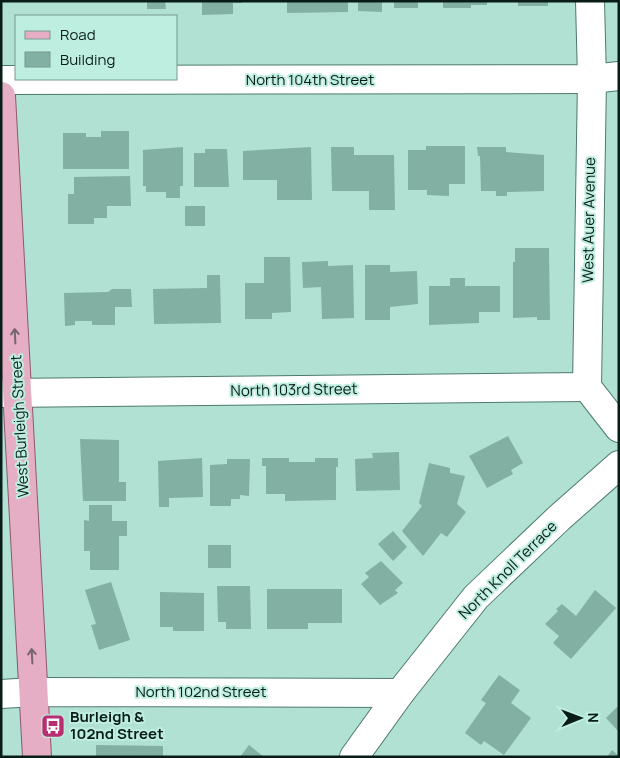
<svg xmlns="http://www.w3.org/2000/svg" width="620" height="758" font-family="Manrope,sans-serif">
<rect width="100%" height="100%" fill="#b1e1d3"/>
<!-- building -->
<g fill="#82b0a3">
<path d="M147,1H165L166,9H147Z"/>
<path d="M202,1H242V3H233V14L202,15Z"/>
<path d="M287,1H348V12L287,13Z"/>
<path d="M358,1H382V12L358,11Z"/>
<rect x="394" y="1" width="24" height="7"/>
<path d="M443,1H487V5H471V8H443Z"/>
<rect x="518" y="1" width="30" height="5"/>
<path d="M101,131H129V169H63V133H86V137H101Z"/>
<path d="M426,146H465V184H449V196L427,195V190H408V150H426Z"/>
<path d="M183,147V186H180V198H166V192H146V186H143V150Z"/>
<path d="M311,147L312,200H277V180H243V151Z"/>
<path d="M331,147H354V155H394L395,210H369V191H332Z"/>
<path d="M477,147H506V152L544,155V191L507,192V196H496V191H481L480,156H478Z"/>
<path d="M205,149H227L229,187H194V153H205Z"/>
<path d="M130,176L131,206H107V218H94V224H68V194H74V177Z"/>
<rect x="185" y="206" width="20" height="20"/>
<path d="M515,248H549L550,320H537V317L513,318V262H515Z"/>
<path d="M264,257H290L291,312L272,313V319H245V283H264Z"/>
<path d="M328,261V266L353,265L354,318L322,319L321,287L303,288L302,262Z"/>
<path d="M365,265H390V272L417,271L418,304L390,307V320H365Z"/>
<path d="M207,275H220L221,323L154,324L153,289L207,288Z"/>
<path d="M450,278H465V286H500V312H479V323L429,325V286H450Z"/>
<path d="M112,289H131L132,307H115V325H92V321H75V325L65,326L64,293L108,292Z"/>
<path d="M508,436L523,463L511,470L513,474L487,488L469,456Z"/>
<path d="M80,439L119,440V482H126V501H83Z"/>
<path d="M399,452L400,490L356,491L355,459L373,458L372,453Z"/>
<path d="M202,458L203,497L169,498V507H159L158,461Z"/>
<path d="M262,458H289V462H315V458H338V467H336V500L285,501V494H266V466H262Z"/>
<path d="M227,459H250L249,496L240,495V499H231V506H210V465L227,464Z"/>
<path d="M429,463L450,468V473L465,476L457,504L466,512L447,537L441,533L423,556L402,531L422,506L419,503Z"/>
<path d="M89,505H112V521H127V536H119V570H90V551H84V520L89,521Z"/>
<path d="M393,531L407,547L393,561L378,544Z"/>
<rect x="208" y="545" width="23" height="23"/>
<path d="M381,561L403,583L395,590L398,593L380,605L361,584L369,577L365,573Z"/>
<path d="M111,582L130,640L99,650L91,625L96,624L85,590Z"/>
<path d="M217,586H250L251,629H226V622H218Z"/>
<path d="M267,589H342V623H308V629H267Z"/>
<path d="M595,590L616,608L571,659L553,643L559,636L545,624L558,611L556,609L562,604L576,616Z"/>
<path d="M160,592L204,593V631H173V627H160Z"/>
<path d="M499,675L520,690L511,703L531,718L504,755L484,741L481,745L465,733L486,703L481,700Z"/>
<path d="M619,705V732L606,718Z"/>
<path d="M96,745L163,746V757H96Z"/>
<path d="M249,745L264,757H240Z"/>
<path d="M612,750L619,756V757H607Z"/>
</g>
<g fill="none" stroke-linecap="round" stroke-linejoin="round">
<!-- minor casing -->
<g stroke="#4d7a6e" stroke-width="30">
<g id="minor">
<path d="M590,1L592,79L587,387L619,428"/>
<path d="M1,80L592,79L619,76"/>
<path d="M1,393L587,387"/>
<path d="M1,694L34,692L400,693"/>
<path d="M354,757L400,693L476,597L559,518L619,465"/>
</g>
</g>
<!-- major casing -->
<g stroke="#8d586e" stroke-width="30">
<path id="major" d="M1,96L37,757"/>
</g>
<!-- minor -->
<use href="#minor" stroke="#fff" stroke-width="28"/>
<!-- major -->
<use href="#major" stroke="#e5aec4" stroke-width="28"/>
</g>
<!-- one-way arrows -->
<defs><path id="oneway-shaft" d="M-6 0H5M1.5-3L5.5 0L1.5 3" fill="none" stroke-width="1.6" stroke-linecap="round" stroke-linejoin="round" transform="scale(1.25)"/></defs>
<g stroke="#77656e">
<use href="#oneway-shaft" transform="translate(15 336) rotate(-93)"/>
<use href="#oneway-shaft" transform="translate(32 656) rotate(-93)"/>
</g>
<!-- icons -->
<defs>
<g id="bus-square" transform="scale(1.25)"><rect x="-9" y="-9" width="18" height="18" rx="4" fill="#b62f71" stroke="#beeee0"/><path d="M-5-6H5V4H4V6H2V4H-2V6H-4V4H-5ZM-3.5-4V0h7V-4ZM-3.5 1.2v1.5H-2V1.2ZM2 1.2v1.5H3.5V1.2Z" fill="#fff"/></g>
</defs>
<g fill-rule="evenodd">
<use href="#bus-square" x="53" y="726"/>
</g>
<g text-anchor="middle" stroke-width="4" stroke-linejoin="round" paint-order="stroke">
<!-- street labels -->
<g font-size="15" fill="#091c17" stroke="#beeee0">
<text x="310" y="85">North 104th Street</text>
<text transform="translate(589 220) rotate(-89)" y="5">West Auer Avenue</text>
<text transform="translate(294 390) rotate(-1)" y="5">North 103rd Street</text>
<text transform="translate(20 426) rotate(-93)" y="5">West Burleigh Street</text>
<text transform="translate(508 570) rotate(-45)" y="5">North Knoll Terrace</text>
<text x="201" y="697">North 102nd Street</text>
</g>
<!-- poi labels -->
<g font-size="15" font-weight="bold" fill="#091c17" stroke="#beeee0" text-anchor="start">
<text x="70" y="722">Burleigh &amp;<tspan x="70" dy="17">102nd Street</tspan></text>
</g>
</g>
<!-- border -->
<rect width="620" height="758" fill="none" stroke="#091c17" stroke-width="5"/>
<!-- legend -->
<rect x="15" y="15" width="162" height="65" fill="#beeee0" stroke="#769a90"/>
<rect x="25" y="31" width="25" height="8" fill="#e5aec4" stroke="#769a90"/>
<text x="60" y="40" font-size="15" fill="#091c17">Road</text>
<rect x="25" y="52" width="25" height="15" fill="#82b0a3" stroke="#769a90"/>
<text x="60" y="65" font-size="15" fill="#091c17">Building</text>
<!-- north arrow -->
<g transform="translate(580 718) rotate(89)" stroke="#beeee0" stroke-width="4" paint-order="stroke">
<path d="M0-4L9 19L0 12L-9 19Z" fill="#091c17"/>
<text y="-8" font-size="14" font-weight="bold" text-anchor="middle" fill="#091c17">N</text>
</g>
</svg>
